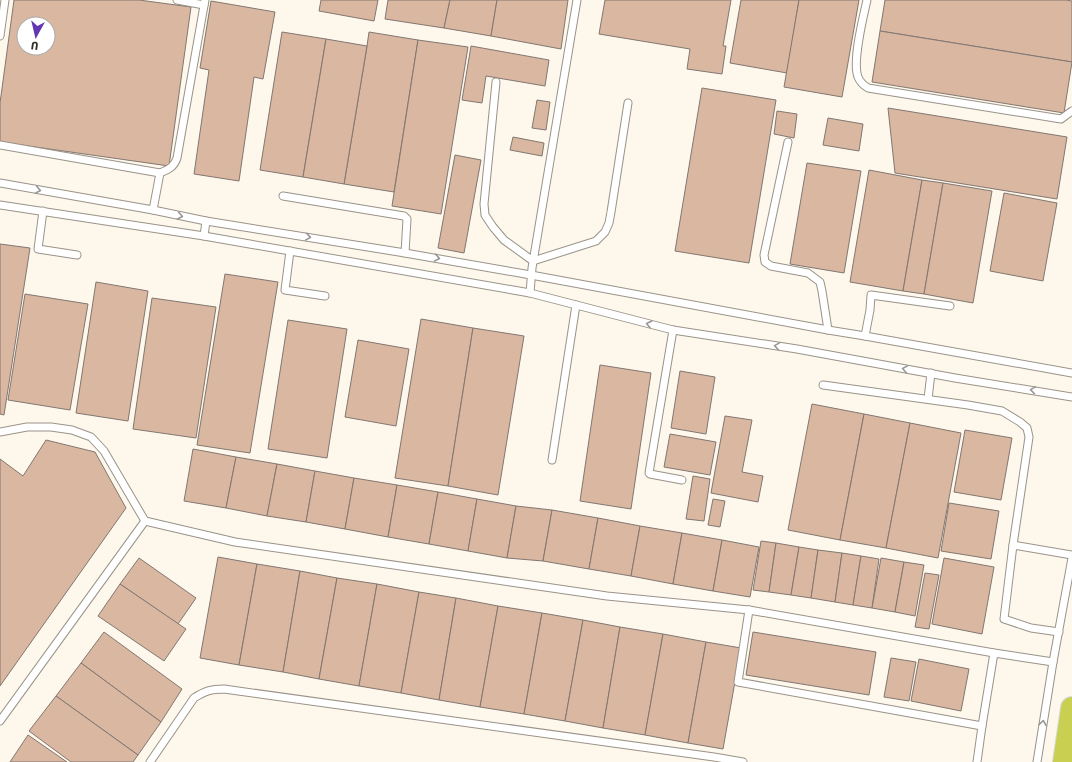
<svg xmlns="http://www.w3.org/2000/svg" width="1072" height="762" font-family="'Fira Sans',sans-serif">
<rect width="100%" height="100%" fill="#fdf7ec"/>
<!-- building -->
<g fill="#d9b7a1" stroke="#827771" fill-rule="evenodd">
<path d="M14,0H139L191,7L169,166L0,142V103ZM24,24H48V48H24Z"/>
<path d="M321,0H378L374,21L319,11Z"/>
<path d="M388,0H450L444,28L385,19Z"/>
<path d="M450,0H497L491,36L444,28Z"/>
<path d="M497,0H568L561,49L491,36Z"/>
<path d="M605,0H731L723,46H726L722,74L687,69L690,49L599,34Z"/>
<path d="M741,0H799L787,73L730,63Z"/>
<path d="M799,0H859L842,97L784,87Z"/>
<path d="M885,0H1066L1072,1V62L880,31Z"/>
<path d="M211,1L275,12L263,79L254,77L239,181L194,174L209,70L200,68Z"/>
<path d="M880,31L1072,62L1064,113L872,82Z"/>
<path d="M282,32L326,39L303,177L260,170Z"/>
<path d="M369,32L418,40L394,192L344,184L367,46Z"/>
<path d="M326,39L367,46L344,184L303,177Z"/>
<path d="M418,40L468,47L441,214L392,206Z"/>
<path d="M471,46L549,60L545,86L486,76L482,103L462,100Z"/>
<path d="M702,88L776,100L749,263L675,251Z"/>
<path d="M537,100L550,102L546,130L532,128Z"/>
<path d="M888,108L1067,137L1057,199L895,173Z"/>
<path d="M777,111L797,114L794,138L774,134Z"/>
<path d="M828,118L863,124L859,151L823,145Z"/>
<path d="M513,137L544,143L542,156L510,150Z"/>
<path d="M455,155L481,160L464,253L438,248Z"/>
<path d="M807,163L861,171L844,273L790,264Z"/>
<path d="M869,170L922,180L903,291L850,282Z"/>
<path d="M922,180L943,183L924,294L903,291Z"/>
<path d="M943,183L992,191L973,303L924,294Z"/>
<path d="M1004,193L1057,203L1043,281L990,271Z"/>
<path d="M0,244L30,248L4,415L0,414Z"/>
<path d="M225,274L278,282L250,453L197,445Z"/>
<path d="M96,282L148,291L128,421L76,413Z"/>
<path d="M25,294L88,304L70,410L8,400Z"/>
<path d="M152,298L216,307L196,438L133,429Z"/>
<path d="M421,319L473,328L448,486L395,478Z"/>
<path d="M288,320L347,329L327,458L268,449Z"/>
<path d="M473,328L524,336L498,495L448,486Z"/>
<path d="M358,340L409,349L396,426L345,417Z"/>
<path d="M600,365L651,373L631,509L580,501Z"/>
<path d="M680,371L715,377L706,434L671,428Z"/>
<path d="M812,404L864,414L840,540L788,530Z"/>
<path d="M864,414L910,423L886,548L840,540Z"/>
<path d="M725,416L752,420L742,472L763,476L758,502L711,493Z"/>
<path d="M910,423L961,433L938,558L886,548Z"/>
<path d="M965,430L1012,438L1001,500L954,492Z"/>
<path d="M670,434L716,442L710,475L664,467Z"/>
<path d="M46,440L95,452L126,508L0,686V459L23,476Z"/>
<path d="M193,449L236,457L226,508L184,501Z"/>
<path d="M236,457L277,464L267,516L226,508Z"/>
<path d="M277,464L315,471L306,522L267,516Z"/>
<path d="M315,471L354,478L345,529L306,522Z"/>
<path d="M693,476L710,479L704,521L686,519Z"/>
<path d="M354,478L397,485L388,537L345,529Z"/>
<path d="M397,485L438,492L429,544L388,537Z"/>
<path d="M438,492L477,499L468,551L429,544Z"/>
<path d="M477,499L516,506L507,558L468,551Z"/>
<path d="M713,499L725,501L720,527L708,525Z"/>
<path d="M949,503L999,511L991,559L941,551Z"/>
<path d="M516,506L552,510L543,561L507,558Z"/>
<path d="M552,510L598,518L589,569L543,561Z"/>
<path d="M598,518L640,526L631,576L589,569Z"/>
<path d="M640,526L682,533L673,584L631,576Z"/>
<path d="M682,533L722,540L713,591L673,584Z"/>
<path d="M722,540L759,547L750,597L713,591Z"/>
<path d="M761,541L776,543L769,592L753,590Z"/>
<path d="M776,543L799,547L791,595L769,592Z"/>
<path d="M799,547L818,550L811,598L791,595Z"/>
<path d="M818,550L842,553L835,602L811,598Z"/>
<path d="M842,553L861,556L853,605L835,602Z"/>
<path d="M861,556L879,559L872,608L853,605Z"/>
<path d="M218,557L257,564L239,665L200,658Z"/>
<path d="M139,558L196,598L178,624L120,584Z"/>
<path d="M881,558L904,562L895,612L872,608Z"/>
<path d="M944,558L994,567L982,634L932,624Z"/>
<path d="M904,562L924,565L915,616L895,612Z"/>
<path d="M257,564L300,571L283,672L239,665Z"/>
<path d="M300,571L337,578L319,679L283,672Z"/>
<path d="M925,573L939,575L929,629L915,627Z"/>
<path d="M337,578L377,584L359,686L319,679Z"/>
<path d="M120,584L186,629L164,661L98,616Z"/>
<path d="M377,584L419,592L401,693L359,686Z"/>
<path d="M419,592L456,598L439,700L401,693Z"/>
<path d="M456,598L498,606L480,707L439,700Z"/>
<path d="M498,606L542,613L524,714L480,707Z"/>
<path d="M542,613L583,620L565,721L524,714Z"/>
<path d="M583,620L620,627L603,728L565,721Z"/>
<path d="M620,627L663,634L645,735L603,728Z"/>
<path d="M104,632L182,689L161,722L81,663Z"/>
<path d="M753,632L876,652L869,695L746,675Z"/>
<path d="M663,634L706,642L688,743L645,735Z"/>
<path d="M706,642L741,648L723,749L688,743Z"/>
<path d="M891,658L916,662L909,701L884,697Z"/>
<path d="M919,659L969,669L961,711L911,701Z"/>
<path d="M81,663L161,722L138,755L56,696Z"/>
<path d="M56,696L138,755L133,762H71L29,731Z"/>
<path d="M28,735L67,762H10Z"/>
</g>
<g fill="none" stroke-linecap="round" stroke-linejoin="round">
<!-- lane casing -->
<g stroke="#999389" stroke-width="9">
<g id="lane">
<path d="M177,0L204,5"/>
<path d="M867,0C863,18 852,61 858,77C860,82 863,85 868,88L1061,119L1072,111"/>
<path d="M0,36L5,0"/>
<path d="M496,82L484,204L485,215L493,227L504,240L533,261L596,241L605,232L609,223L611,212L628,103"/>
<path d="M788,142L764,255L765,262L771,266L808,273L820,282L822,291L828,330"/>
<path d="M0,145L160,173"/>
<path d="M0,183L153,210L206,221L405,253L531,275L828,330L865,336L1072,373"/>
<path d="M283,196L404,216L407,219L405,253"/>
<path d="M0,205L204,236L530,293L673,330L797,349L955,378L1072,397"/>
<path d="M153,210L160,173C169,169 174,167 177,158L205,0"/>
<path d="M43,211L38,249L77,255"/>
<path d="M204,236L206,221"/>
<path d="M290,251L285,290L325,296"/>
<path d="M530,293L532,268L577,0"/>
<path d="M673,330L649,473L650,474L682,480"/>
<path d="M865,336L870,310L871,295L950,306"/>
<path d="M823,385L968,405L1002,411L1020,422L1027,428L1029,437L1013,545L1072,555"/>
<path d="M928,399L931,373"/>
<path d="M0,432L27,427H51L72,430L91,437L104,451L145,521L235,542L607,596L749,610L994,653L1053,662"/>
<path d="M552,460L576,305"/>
<path d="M1013,545L1004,619L1031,628L1059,632"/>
<path d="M749,610L738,682L982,726L977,762"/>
<path d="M0,721L145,521"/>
<path d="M982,726L994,653"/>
<path d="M150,762L194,698C205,691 211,689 224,689L714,757L743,762"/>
<path d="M1037,762L1053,662L1072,558"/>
</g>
</g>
<!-- highway casing -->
<g stroke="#dad9d9" stroke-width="24">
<path id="highway" d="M1064,762L1072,708"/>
</g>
<!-- lane -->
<use href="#lane" stroke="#fff" stroke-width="7"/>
<!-- highway -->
<use href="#highway" stroke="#c9d051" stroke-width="22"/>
</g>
<!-- one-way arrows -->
<defs><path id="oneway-chevron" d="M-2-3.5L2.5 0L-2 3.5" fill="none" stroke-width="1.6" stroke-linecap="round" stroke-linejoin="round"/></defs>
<g stroke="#989694">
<use href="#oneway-chevron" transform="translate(38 190) rotate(10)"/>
<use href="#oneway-chevron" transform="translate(180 216) rotate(11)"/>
<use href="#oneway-chevron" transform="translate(308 237) rotate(9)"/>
<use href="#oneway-chevron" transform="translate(437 258) rotate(10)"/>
<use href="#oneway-chevron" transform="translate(649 324) rotate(-166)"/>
<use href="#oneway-chevron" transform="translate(777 346) rotate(-171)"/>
<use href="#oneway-chevron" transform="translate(905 369) rotate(-170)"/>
<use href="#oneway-chevron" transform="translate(1033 390) rotate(-171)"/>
<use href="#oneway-chevron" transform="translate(1043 723) rotate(-81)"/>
</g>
<!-- north arrow -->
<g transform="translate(36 36) rotate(188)"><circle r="19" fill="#ffffff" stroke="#acabaa"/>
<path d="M0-3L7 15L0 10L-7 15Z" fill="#6537af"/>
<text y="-6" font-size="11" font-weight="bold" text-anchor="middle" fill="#302e2a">U</text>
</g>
</svg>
